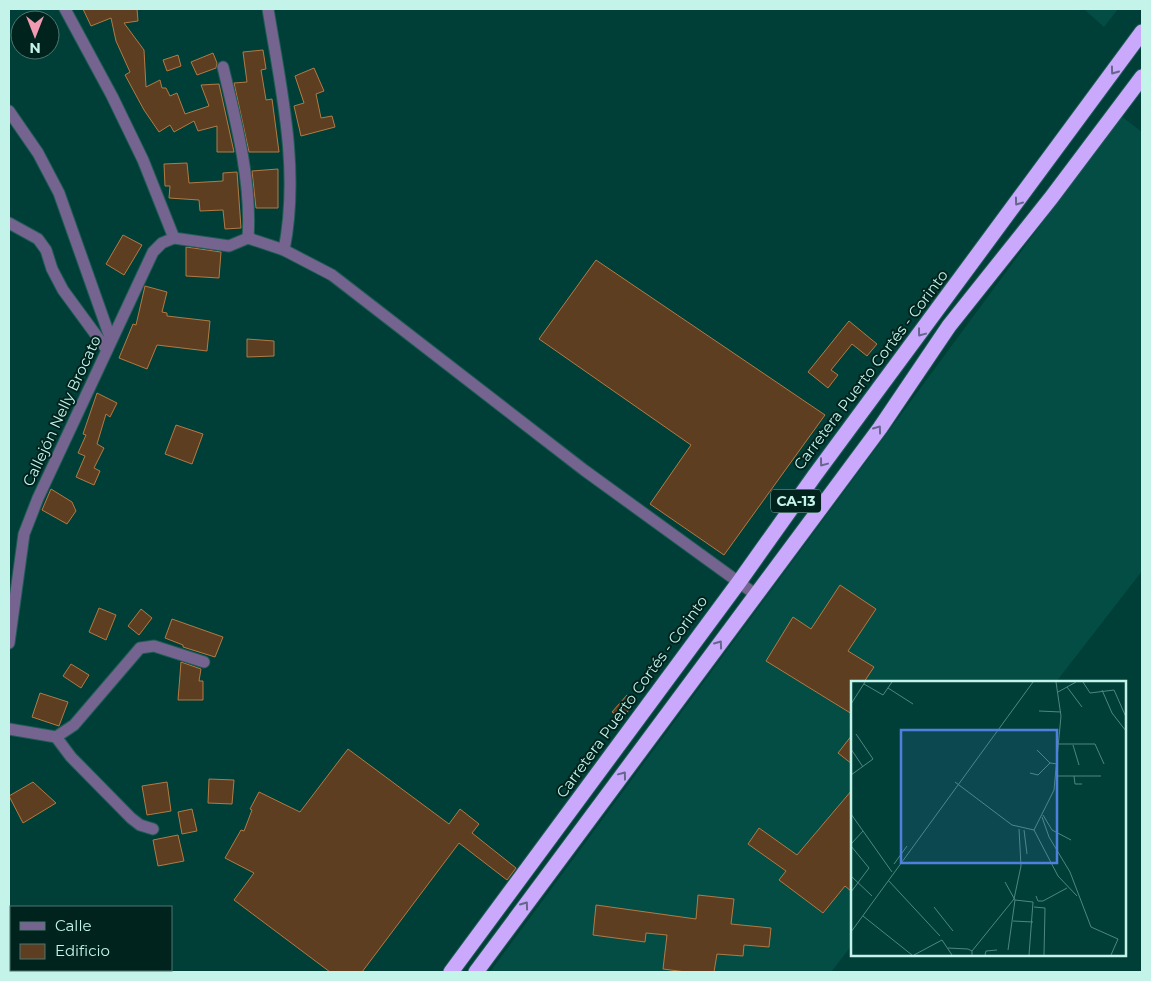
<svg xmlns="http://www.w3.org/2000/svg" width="1151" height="981" font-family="Montserrat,sans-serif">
<rect width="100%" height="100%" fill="#003f38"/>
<!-- built -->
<g fill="#044d45">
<path d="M1084,9H1118L1104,27Z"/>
<path d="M1121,116L1142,132V571L1056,682H852V945L831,972H490Z"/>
</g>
<!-- building -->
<g fill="#5d3e21" stroke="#b27a45">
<path d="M83,9H137L138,21L124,23L144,50L146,87L160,80L162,88H166L170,96L177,93L185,114L209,106L201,85L219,84L234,152H217V126L198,131L194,121L174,132L170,125L159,132L144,110L125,75L130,72L116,41L111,18L91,26Z"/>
<path d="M263,50L266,69L261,70L266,100L272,99L279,152H249L234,83L247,82L243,52Z"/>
<path d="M213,53L217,63L216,68L197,75L191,62Z"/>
<path d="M178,55L181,66L167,71L163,60Z"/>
<path d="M314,68L324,91L316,94L321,118L332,116L335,127L301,136L294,106L304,103L295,76Z"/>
<path d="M187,163L189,183L223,181V173L237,172L241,228L225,229L223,210L200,211L199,200L169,198L170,186H165L164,164Z"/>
<path d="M278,169V208H256L252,171Z"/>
<path d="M123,235L142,245L124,275L106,264Z"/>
<path d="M186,247L221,252L219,278L186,276Z"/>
<path d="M596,260L825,415L724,555L650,504L691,445L539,339Z"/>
<path d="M145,286L167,292L162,312L167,313V316L210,321L207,351L157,345L147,369L119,358L133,324L136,325Z"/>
<path d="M849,321L877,344L867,356L852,344L831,370L838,375L828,388L808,372Z"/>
<path d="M247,339L274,341V356L247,357Z"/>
<path d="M97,393L117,403L110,417L106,414L97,444L104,448L94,468L100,471L94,485L76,477L85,456L78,453L86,435L83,434Z"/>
<path d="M176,425L203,434L192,464L165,454Z"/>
<path d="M51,489L72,502L76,511L67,524L42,510Z"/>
<path d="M840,585L876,609L848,651L874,667L864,682H852V714L766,661L793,617L811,629Z"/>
<path d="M99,608L116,615L106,640L89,632Z"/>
<path d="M141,609L152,618L139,635L128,626Z"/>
<path d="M172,619L223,637L215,657L183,647V645L165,638Z"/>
<path d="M181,662L201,669L199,681H203V700H178Z"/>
<path d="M71,664L89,675L81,688L63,676Z"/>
<path d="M40,693L68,702L59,726L32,717Z"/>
<path d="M627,695L635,701L623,718L612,712Z"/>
<path d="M852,735V764L838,753Z"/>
<path d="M348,749L449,824L460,809L479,824L472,833L516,868L507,880L459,843L362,972H330L234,900L254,873L225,858L241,830L244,831L252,810L250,809L259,792L300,812Z"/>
<path d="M209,779L234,780L232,804L208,803Z"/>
<path d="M33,782L56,803L23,823L9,796Z"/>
<path d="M167,782L171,811L147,815L142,786Z"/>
<path d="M852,790V892L845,886L823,913L779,880L786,871L748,844L759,828L797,855Z"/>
<path d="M192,809L197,831L182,834L178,812Z"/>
<path d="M178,835L184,861L158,866L153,840Z"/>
<path d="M698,895L734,899L731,924L771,928L769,947L744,945L743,956L717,954L714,972H686L663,969L667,935L646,933L645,942L593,935L596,905L696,919Z"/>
</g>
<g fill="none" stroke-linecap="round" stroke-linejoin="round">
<!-- street casing -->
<g stroke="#1f5c54" stroke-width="13">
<g id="street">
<path d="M65,9L112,96L143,160L174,238"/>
<path d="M268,9C281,89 300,169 284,250"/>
<path d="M223,67C236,121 252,183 248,238"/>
<path d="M9,111L38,153L59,193L111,340"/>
<path d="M9,223L38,239L46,250L52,269L63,290L107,350"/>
<path d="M9,643L24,534L38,498L153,252L162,243L174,238L229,246L248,238L284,250L332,275L584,470L755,594"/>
<path d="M9,729L56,737L74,725L140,648L154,646L204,662"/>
<path d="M56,737L71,757L131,818L140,825L153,829"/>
</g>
</g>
<!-- highway casing -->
<g stroke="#1f5c54" stroke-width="17">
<g id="highway">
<path d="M451,972L739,582L815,475L1142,32"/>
<path d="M476,972L880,428L949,326L1051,198L1142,77"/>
</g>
</g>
<!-- street -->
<use href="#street" stroke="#75648f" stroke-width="11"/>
<!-- highway -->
<use href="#highway" stroke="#caa8fc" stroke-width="15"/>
</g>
<!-- one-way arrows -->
<defs><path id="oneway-chevron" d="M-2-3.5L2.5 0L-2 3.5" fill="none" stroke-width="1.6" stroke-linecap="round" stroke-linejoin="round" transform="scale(1.25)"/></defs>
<g stroke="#66668d">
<use href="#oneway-chevron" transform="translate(1114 71) rotate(126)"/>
<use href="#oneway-chevron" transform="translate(1018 202) rotate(126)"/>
<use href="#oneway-chevron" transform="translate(921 333) rotate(127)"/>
<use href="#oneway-chevron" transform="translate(878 429) rotate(-54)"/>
<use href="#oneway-chevron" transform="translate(823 463) rotate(127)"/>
<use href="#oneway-chevron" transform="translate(719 644) rotate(-54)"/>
<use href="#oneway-chevron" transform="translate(623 775) rotate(-53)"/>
<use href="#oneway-chevron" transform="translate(525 905) rotate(-54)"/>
</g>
<g text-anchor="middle" stroke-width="4" stroke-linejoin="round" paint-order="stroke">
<!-- shield labels -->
<rect fill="#01231e" stroke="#8ab5ad" stroke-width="1" x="771" y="489.5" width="50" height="23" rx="4"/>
<g font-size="14" font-weight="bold" fill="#c4f3ea">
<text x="796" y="506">CA-13</text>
</g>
<!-- street labels -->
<g font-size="15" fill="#c4f3ea" stroke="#01231e">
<text transform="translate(871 370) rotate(-53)" y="5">Carretera Puerto Cortés - Corinto</text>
<text transform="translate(62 411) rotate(-65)" y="5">Callejón Nelly Brocato</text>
<text transform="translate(632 697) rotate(-54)" y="5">Carretera Puerto Cortés - Corinto</text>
</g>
</g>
<!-- overview -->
<g transform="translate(851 681)">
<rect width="275" height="275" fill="#003f38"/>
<path fill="none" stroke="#4e877f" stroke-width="1" d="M232,1L239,12L263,9L275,36M13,3L32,14L41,1M216,6L231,26M37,7L62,23M251,9L261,32L275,50M207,11L225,1M0,23L14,1M188,30L210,31M208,63H244L253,83M222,64L228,84M0,68L12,86M186,69L199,82M179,92L187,94L199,82L207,83M0,94L22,78L5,53M205,95H250M223,95L224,103H231M104,101L161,144L183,149M0,133L41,191M192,134L201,149L220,159M191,136L198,156L219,191L240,246L267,258L260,274M173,149L176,173M183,149L203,109L210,35L205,1M183,149L207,195L226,215M0,163L12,150M0,165L18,187L0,211M43,183L56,165M0,195L21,215M37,199L89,255M154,201L164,219L182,221L178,274M185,215L187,220H192L216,207M83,226L102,250M183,226L194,227L193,274M12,235L61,274M162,240L182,241M0,251L182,1M97,267L117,268L121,270V274M157,269L164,219M121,270L163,218L170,185L168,148M63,274L91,259L101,274M134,274L135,270L146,269"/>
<path fill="#4f80dd" fill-opacity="0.15" stroke="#4f80dd" stroke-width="2.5" d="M50,49H206V182H50Z"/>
<rect width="275" height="275" fill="none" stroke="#c4f3ea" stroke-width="2.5"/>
</g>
<!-- border -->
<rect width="1151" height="981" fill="none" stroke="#c4f3ea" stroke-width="20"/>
<!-- legend -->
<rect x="10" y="906" width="162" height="65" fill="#01231e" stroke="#4f7670"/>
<rect x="20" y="922" width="25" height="8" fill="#75648f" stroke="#4f7670"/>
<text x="55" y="931" font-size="15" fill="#c4f3ea">Calle</text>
<rect x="20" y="944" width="25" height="15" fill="#5d3e21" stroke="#4f7670"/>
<text x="55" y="956" font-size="15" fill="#c4f3ea">Edificio</text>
<!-- north arrow -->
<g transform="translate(35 35) rotate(180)"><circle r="24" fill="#01231e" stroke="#4f7670"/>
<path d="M0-4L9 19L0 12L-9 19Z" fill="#f19ab1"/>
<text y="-8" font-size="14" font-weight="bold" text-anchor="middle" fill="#c4f3ea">N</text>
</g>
</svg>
